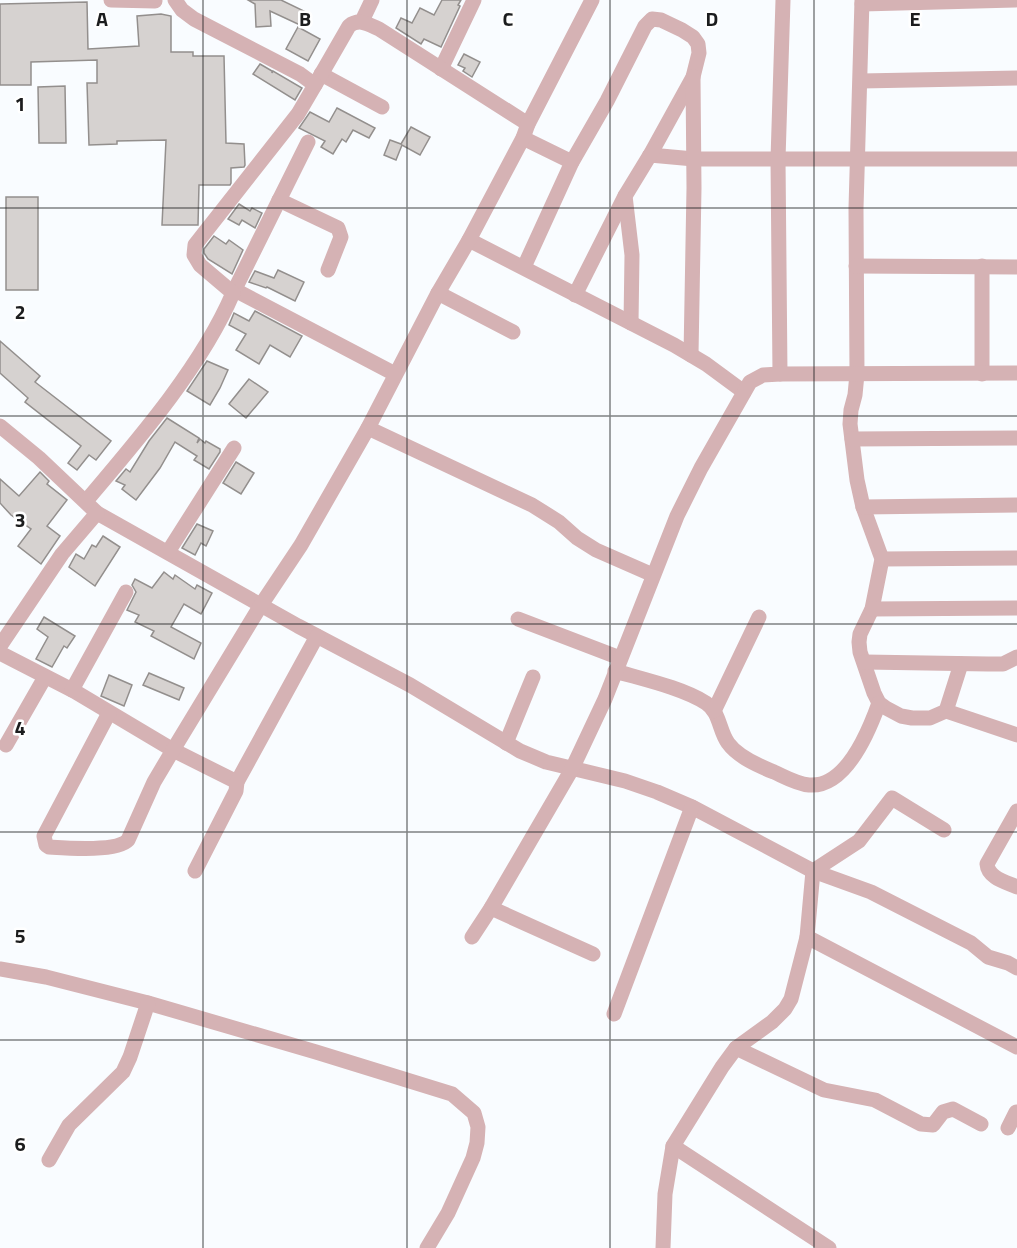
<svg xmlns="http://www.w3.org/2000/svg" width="1017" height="1248" font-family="'Titillium Web',sans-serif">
<rect width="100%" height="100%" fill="#f9fcff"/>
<!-- building -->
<g fill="#d6d2d0" stroke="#938f8d" stroke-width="1.5">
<path d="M248,0H281L306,12L300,25L270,11L271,26L256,27L255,4Z"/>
<path d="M442,0H461L458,5L460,6L441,47L424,39L421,44L396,28L401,18L412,23L420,8L434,15Z"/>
<path d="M87,2L88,49L139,46L137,16L161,14L171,16V52H193V56H224L226,143L244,144L245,165L244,167L231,168V183L230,185H199L198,225H162L166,140L117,141V144L89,145L87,83H97V60L31,62V85H0V4Z"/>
<path d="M298,27L320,39L308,61L286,49Z"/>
<path d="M464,54L480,62L472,77L463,71L465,68L458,65Z"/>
<path d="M260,64L272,71V73L273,71L302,88L295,100L253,74Z"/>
<path d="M65,86L66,143H39L38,87Z"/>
<path d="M337,108L375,128L369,138L353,130L346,142L342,139L333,154L321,147L325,141L299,128L310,112L329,122Z"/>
<path d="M411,127L430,137L420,155L402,145L396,160L384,155L390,140L401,144Z"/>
<rect x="6" y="197" width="32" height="93"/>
<path d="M239,204L250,211L252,208L262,213L255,228L242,220L239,225L228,219Z"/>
<path d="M214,236L226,244L229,240L243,250L232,274L208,259L204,253V249Z"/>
<path d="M278,270L304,282L295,301L267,287L266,288L249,282L255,271L274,278Z"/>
<path d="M255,311L302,336L290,357L270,345L259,364L236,350L246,334L229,325L234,313L249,321Z"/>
<path d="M0,341L40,376L35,382L111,441L96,460L89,455L77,470L68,463L81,446L25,402L28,398L0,373Z"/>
<path d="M207,361L228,370L220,388L210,405L187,391Z"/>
<path d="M249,379L268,392L246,418L229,404Z"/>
<path d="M167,418L199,438L197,443L200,439L205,443L206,441L220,449V452L209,469L194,460L197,456L175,442L160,468L136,500L122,489L125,485L116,481L126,469L130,472L149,441Z"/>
<path d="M236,462L254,473L241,494L223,483Z"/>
<path d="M40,472L49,481L47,484L67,500L47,526L60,536L41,564L18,546L31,529L11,515L0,503V479L19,496Z"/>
<path d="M197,524L213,531L206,546L201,543L195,555L182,548Z"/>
<path d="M103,536L120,547L95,586L69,567L76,554L84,559L92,545L96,547Z"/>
<path d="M164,572L173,579L175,575L195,589L197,585L212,593L201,614L184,604L171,627L201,643L194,659L151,636L154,631L135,622L139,615L127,610L136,592L132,585L135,579L152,588Z"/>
<path d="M44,617L75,636L67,648L64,646L52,667L36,659L48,637L37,629Z"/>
<path d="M149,673L184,688L179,700L143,685Z"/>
<path d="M109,675L132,685L124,706L101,696Z"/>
</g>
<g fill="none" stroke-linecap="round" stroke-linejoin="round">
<!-- minor -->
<g stroke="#d5b2b4" stroke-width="15">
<path d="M111,0L155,1"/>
<path d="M862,0L856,208L857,374L855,395L851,410L850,424L857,480L863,507L882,559L872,609L860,634L859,642L860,652L874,693L879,703L886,708L901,716L912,718H930L946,711L961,664"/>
<path d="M862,4L1015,0"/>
<path d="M362,21L372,0"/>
<path d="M441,69L474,0"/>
<path d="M321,74L382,107"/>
<path d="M861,81L1017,78"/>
<path d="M315,85L349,26C359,18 368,24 379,29L528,124"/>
<path d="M523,138L572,162"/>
<path d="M650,155L694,159H1017"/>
<path d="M625,196L632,255L631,323"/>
<path d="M279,200L338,228L341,237L328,270"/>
<path d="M469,240L674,345L706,364L744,392"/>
<path d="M856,266L1017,267"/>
<path d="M982,266V374"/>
<path d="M524,267L572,162L607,101L645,26L652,19L661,20L682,30L693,37L698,44L699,53L693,77L650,155L625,196L575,295"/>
<path d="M235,290L395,374"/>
<path d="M233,293L308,142"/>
<path d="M438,293L513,332"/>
<path d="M691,355L694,188L693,77"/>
<path d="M780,374L778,159L783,0"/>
<path d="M0,426L39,458L97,513L298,626L410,685L520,751L546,762L625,781L657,792L692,807L813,871L807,937L791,999L785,1009L772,1022L736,1048L722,1067L673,1146L665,1194L663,1248"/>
<path d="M368,428L532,505L559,522L577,538L596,550L653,575"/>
<path d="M852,439L1017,438"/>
<path d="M86,501C137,441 202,366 233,293L200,265L194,255L195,245L298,114L315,85L300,74L194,19L182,10L175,0"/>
<path d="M863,507L1017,505"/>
<path d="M168,552L234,448"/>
<path d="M882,559L1017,558"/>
<path d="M872,609L1017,608"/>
<path d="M518,619L620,658"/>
<path d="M0,646L62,554L97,513"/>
<path d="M0,653L74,691L173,750L237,782"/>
<path d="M865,662L988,664H1003L1017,657"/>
<path d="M615,671C642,679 683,688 706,703C720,712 719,731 728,743C738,757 759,766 774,772C785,777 797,784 809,785C846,788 869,731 879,703"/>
<path d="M72,690L126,592"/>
<path d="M714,711L759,617"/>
<path d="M946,711L1017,735"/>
<path d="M109,713L44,836L46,845L49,847C66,848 117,852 128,840L154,782L173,750L261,605L301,545L368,428L438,293L469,240L523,138L528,124L592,0"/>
<path d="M506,743L533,677"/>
<path d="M6,745L45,677"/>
<path d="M1017,811L987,864C988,878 1006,882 1017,887"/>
<path d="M944,830L892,798L859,841L813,871L871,892L971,943L988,957L1008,963L1017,968"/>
<path d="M195,871L236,791L237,782L317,636"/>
<path d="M491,908L593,954"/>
<path d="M472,937L491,908L572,769L605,699L677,516L701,468L750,382L763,375L780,374L1017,373"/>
<path d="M807,937L1017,1047"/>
<path d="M0,969L46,977L148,1003L316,1052L452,1094L474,1113L478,1127L477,1143L473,1158L448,1213L427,1248"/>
<path d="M614,1014L692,807"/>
<path d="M736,1048L824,1090L875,1100L921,1124L933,1125L943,1112L953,1109L981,1124"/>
<path d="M1008,1128L1016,1112"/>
<path d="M673,1146L829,1248"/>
<path d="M49,1160L69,1125L123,1072L130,1057L148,1003"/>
</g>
</g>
<!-- grid -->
<path fill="none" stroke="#1c1d1e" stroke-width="1.5" stroke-opacity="0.55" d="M203,0V1248M407,0V1248M610,0V1248M814,0V1248M0,208H1017M0,416H1017M0,624H1017M0,832H1017M0,1040H1017"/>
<g font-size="20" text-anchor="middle" font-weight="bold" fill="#1c1d1e" stroke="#fff" stroke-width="5" stroke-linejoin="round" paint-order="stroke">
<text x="102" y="26">A</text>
<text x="305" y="26">B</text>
<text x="508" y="26">C</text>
<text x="712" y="26">D</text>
<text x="915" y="26">E</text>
<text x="20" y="111">1</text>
<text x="20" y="319">2</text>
<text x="20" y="527">3</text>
<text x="20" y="735">4</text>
<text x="20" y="943">5</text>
<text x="20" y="1151">6</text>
</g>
</svg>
